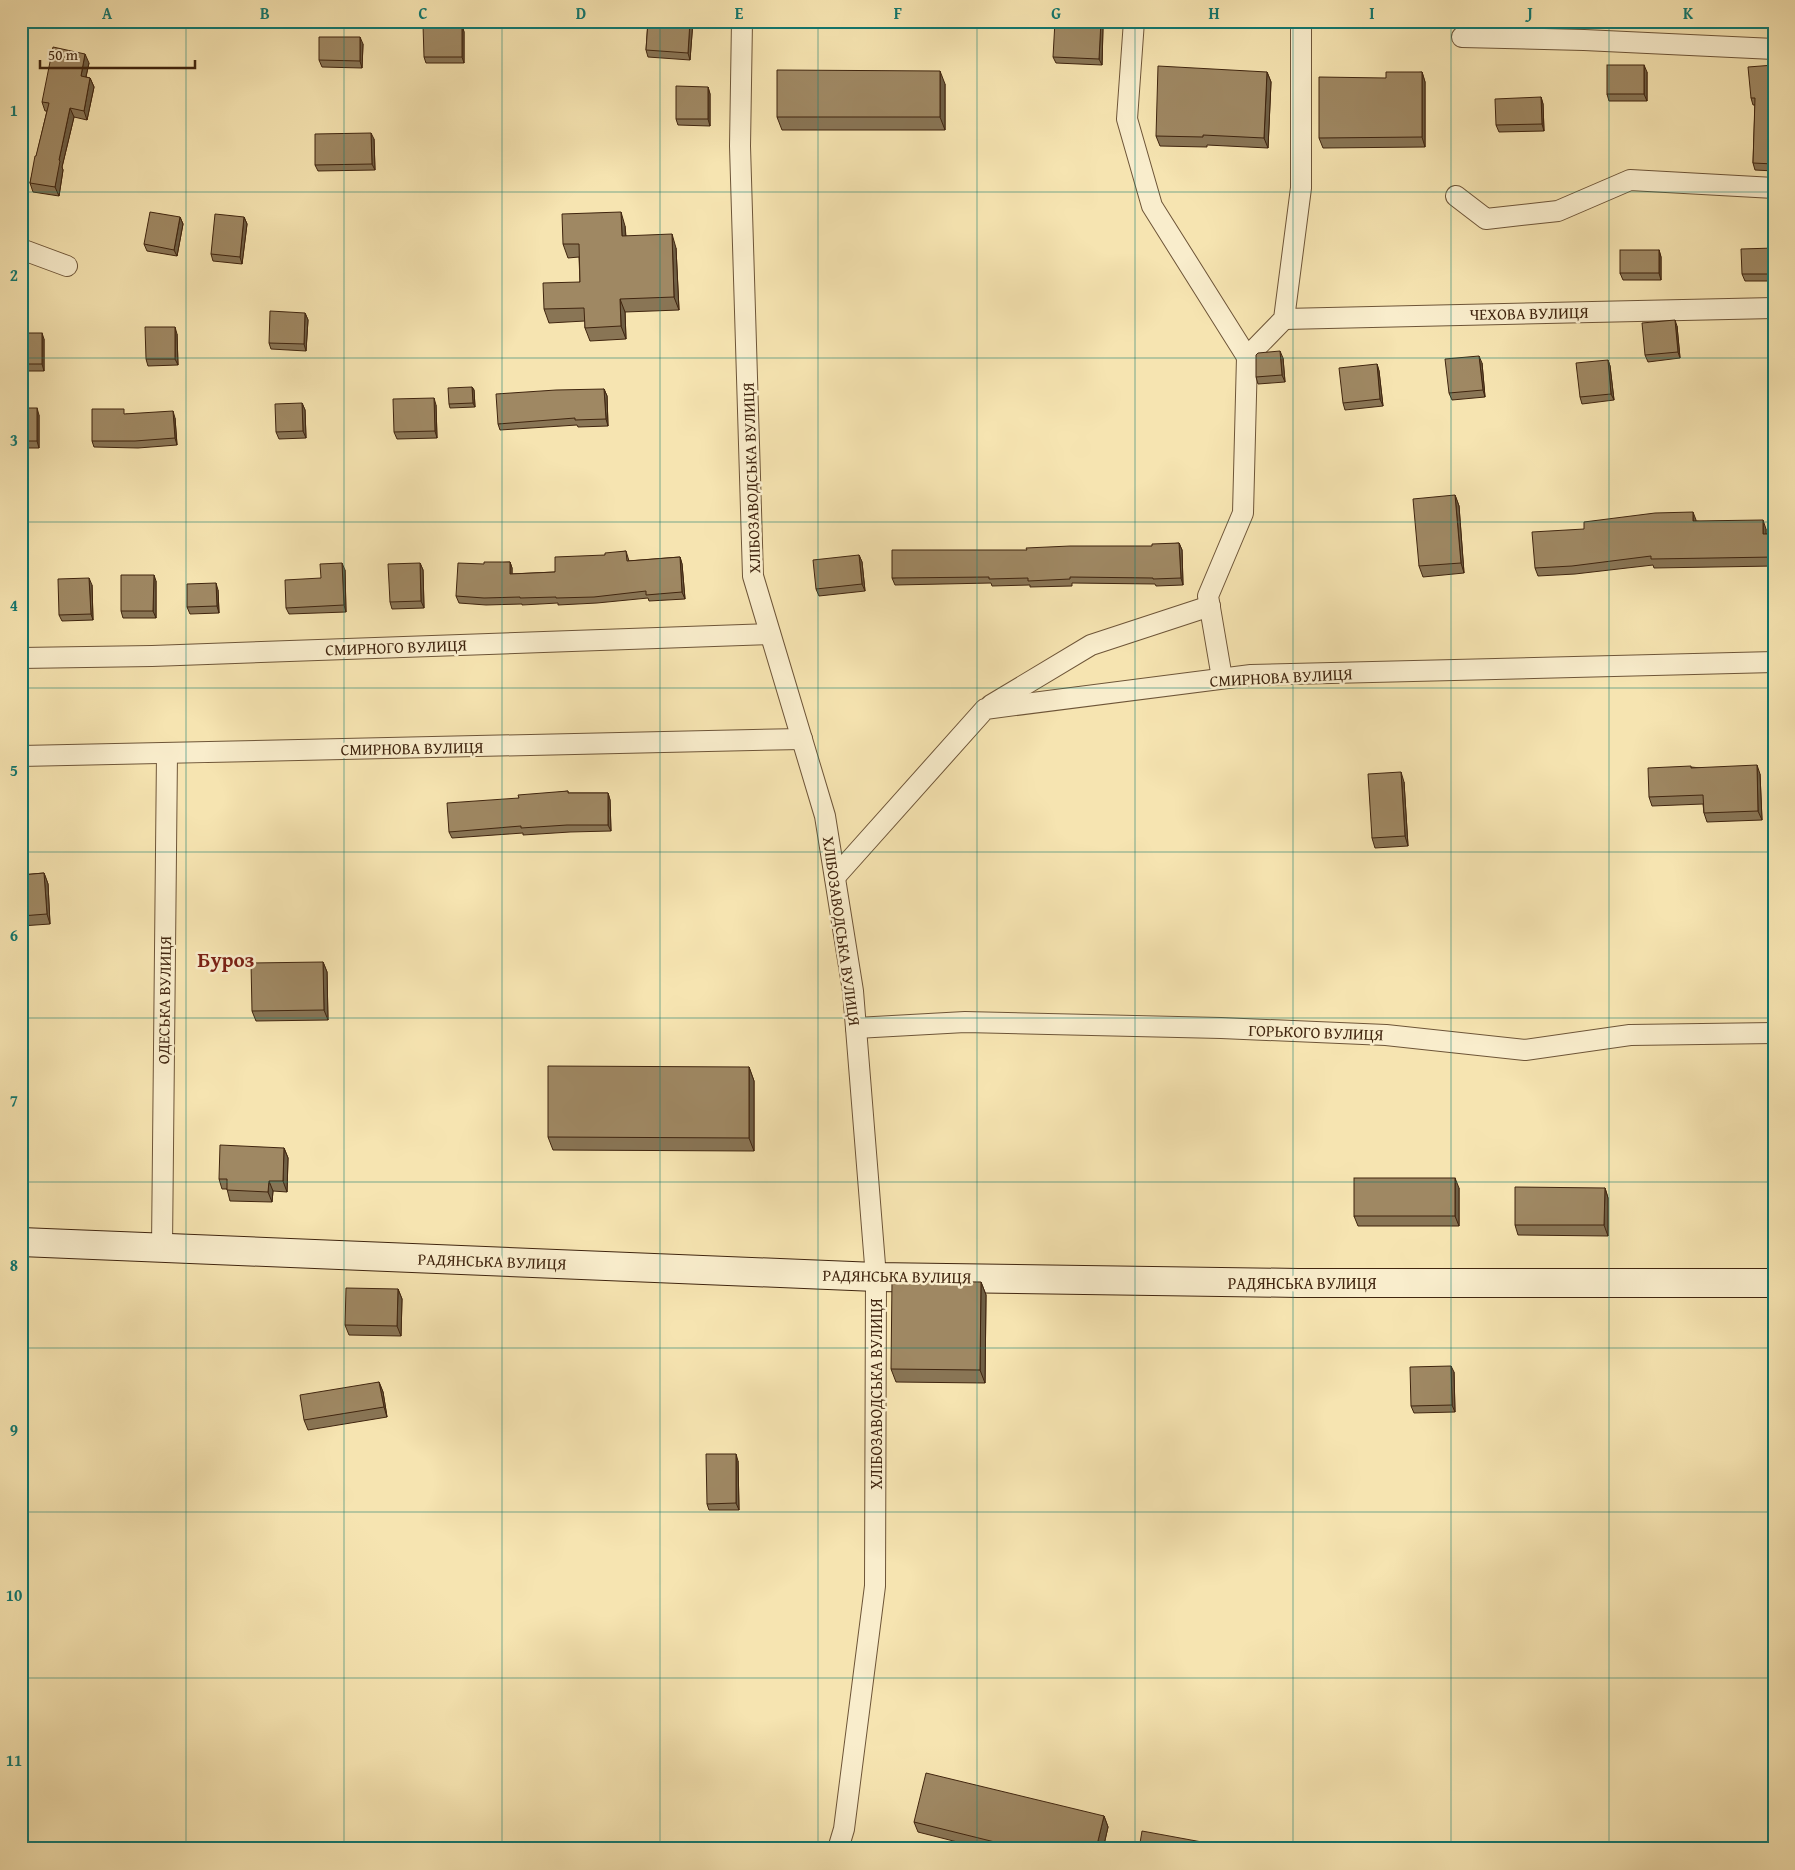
<svg xmlns="http://www.w3.org/2000/svg" width="1795" height="1870" font-family="'Gentium Book Plus',serif">
<rect width="100%" height="100%" fill="#f6e4b1"/>
<filter id="stains"><feTurbulence type="fractalNoise" baseFrequency=".004" numOctaves="4"/><feColorMatrix values="0 0 0 0 .2 0 0 0 0 .09 0 0 0 0 .02 0 0 0 .5 -.17"/></filter>
<radialGradient id="worn" r=".72"><stop offset=".6" stop-color="#630" stop-opacity="0"/><stop offset="1" stop-color="#630" stop-opacity=".3"/></radialGradient>
<g fill="none" stroke-linecap="round" stroke-linejoin="round">
<!-- street casing -->
<g stroke="#6e5538" stroke-width="22">
<g id="street">
<path d="M742,21L740,146L753,576L825,816L853,991L876,1277L875,1586L844,1829L838,1849"/>
<path d="M1134,21L1127,119L1152,206L1247,357"/>
<path d="M1462,37L1584,40L1774,49"/>
<path d="M1456,196L1486,219L1558,211L1630,180L1774,188"/>
<path d="M21,249L67,266"/>
<path d="M1284,319L1774,308"/>
<path d="M21,658L152,656L770,634"/>
<path d="M1222,678L1208,596L1243,513L1247,357L1284,319L1301,188V21"/>
<path d="M991,705L1091,645L1210,606"/>
<path d="M21,756L802,739"/>
<path d="M835,877L985,709L1251,675L1774,662"/>
<path d="M856,1028L965,1022L1221,1028L1386,1035L1525,1050L1630,1035L1774,1033"/>
<path d="M162,1247L167,753"/>
</g>
</g>
<!-- secondary casing -->
<g stroke="#40250f" stroke-width="30">
<path id="secondary" d="M21,1242L876,1277L1298,1283H1774"/>
</g>
<!-- street -->
<use href="#street" stroke="#f9edcc" stroke-width="20"/>
<!-- secondary -->
<use href="#secondary" stroke="#f9edcc" stroke-width="28"/>
</g>
<!-- wall -->
<g fill="#897555" stroke="#40250f">
<path d="M648,21H693L690,60L648,57L646,50Z"/>
<path d="M462,25L464,32V63H426L424,57Z"/>
<path d="M1103,27L1102,65L1056,63L1053,57Z"/>
<path d="M363,44L362,68L322,67L319,60Z"/>
<path d="M89,63L86,77L90,78L94,87L87,120L74,117L62,167L63,170L59,196L33,192L30,183L47,111H45L42,102Z"/>
<path d="M1774,65V171L1755,170L1753,163L1755,105H1753L1751,98Z"/>
<path d="M1267,72L1271,82L1268,148L1207,145V147L1160,146L1156,136Z"/>
<path d="M1422,72L1425,82V147L1323,148L1319,138L1386,78Z"/>
<path d="M1647,72V101H1609L1607,94Z"/>
<path d="M945,84V130H782L777,117Z"/>
<path d="M708,87L710,94V126L678,125L676,119Z"/>
<path d="M1541,97L1543,104L1544,131L1499,132L1496,125Z"/>
<path d="M374,139L375,170L318,171L315,165Z"/>
<path d="M180,217L183,224L177,256L147,251L144,244Z"/>
<path d="M244,217L247,224L242,264L213,261L211,254Z"/>
<path d="M625,226L626,236L676,248L679,310L625,312L626,339L590,341L585,328V321L549,323L544,309L580,282L579,257L568,258L563,244Z"/>
<path d="M1774,248V281H1745L1742,274Z"/>
<path d="M1659,250L1661,257V280H1623L1620,273Z"/>
<path d="M305,313L308,320L306,351L271,349L269,343Z"/>
<path d="M1677,326L1680,358L1648,362L1645,355Z"/>
<path d="M21,333L44,339V371H21Z"/>
<path d="M177,334L178,365L148,366L146,359Z"/>
<path d="M1283,358L1285,382L1258,384L1256,377Z"/>
<path d="M1608,360L1610,366L1614,400L1582,404L1580,397Z"/>
<path d="M1482,363L1485,397L1452,400L1449,393Z"/>
<path d="M1377,364L1379,371L1383,406L1345,410L1343,403Z"/>
<path d="M472,387L474,390L475,407L450,408L449,404Z"/>
<path d="M604,389L607,396L608,426L578,427L577,425L500,430L498,424Z"/>
<path d="M302,403L305,410L306,438L279,439L276,432Z"/>
<path d="M436,405L437,438L397,439L394,432Z"/>
<path d="M21,408L39,415V448H21Z"/>
<path d="M126,414L175,418L177,445L138,448L94,447L92,441Z"/>
<path d="M1455,495L1459,506L1464,573L1423,577L1419,566Z"/>
<path d="M1696,521L1766,529V534H1774V566L1654,568L1653,565L1575,574L1538,576L1535,568Z"/>
<path d="M1179,543L1182,550L1183,585L1156,586L1155,584L1072,583V586L1030,587V585L992,586L991,583L895,585L892,578Z"/>
<path d="M626,551L629,561L680,557L682,564L685,599L649,601L648,598L597,603L558,605V603L522,605V604L486,605L459,603L456,596L484,564L510,562L512,568V574L555,572L605,555Z"/>
<path d="M859,555L862,562L865,591L819,596L816,589Z"/>
<path d="M420,563L423,570L424,608L392,609L390,602Z"/>
<path d="M345,570L346,612L289,614L286,608L321,578Z"/>
<path d="M156,581V618H123L121,611Z"/>
<path d="M92,585L93,620L62,621L59,615Z"/>
<path d="M218,590L219,613L190,614L187,607Z"/>
<path d="M1691,767L1760,774L1762,820L1707,822L1704,813L1703,804L1652,806L1649,797Z"/>
<path d="M1404,782L1408,846L1375,848L1372,838Z"/>
<path d="M568,791V793H608L610,800L611,831L570,832L523,835V833L452,838L449,832L519,798Z"/>
<path d="M44,873L48,884L50,924L21,926V875Z"/>
<path d="M323,962L327,972L328,1020L256,1021L252,1011Z"/>
<path d="M749,1067L754,1081V1151L553,1150L548,1137Z"/>
<path d="M284,1148L288,1158L287,1192L273,1191L272,1202L230,1201L227,1189H222L219,1179Z"/>
<path d="M1459,1188V1226H1358L1354,1216Z"/>
<path d="M1605,1188L1608,1198V1236L1518,1235L1515,1225Z"/>
<path d="M981,1282L986,1295L985,1383L896,1382L891,1369Z"/>
<path d="M398,1289L402,1299L401,1336L349,1335L345,1325Z"/>
<path d="M1454,1372L1455,1412L1414,1413L1411,1406Z"/>
<path d="M379,1382L383,1392L387,1417L308,1430L304,1420Z"/>
<path d="M738,1461L739,1510H709L707,1504Z"/>
<path d="M1104,1816L1108,1827L1103,1849H985L918,1832L914,1822Z"/>
</g>
<!-- shaded-wall -->
<g fill="#6f5f45" stroke="#40250f">
<path d="M690,21H693L690,60L688,53Z"/>
<path d="M1101,21L1103,27L1102,65L1099,59Z"/>
<path d="M462,25L464,32V63L462,57Z"/>
<path d="M360,37L363,44L362,68L360,61Z"/>
<path d="M85,54L89,63L84,85L81,76Z"/>
<path d="M1644,65L1647,72V101L1644,94Z"/>
<path d="M940,71L945,84V130L940,117Z"/>
<path d="M1267,72L1271,82L1268,148L1264,138Z"/>
<path d="M1422,72L1425,82V147L1422,137Z"/>
<path d="M90,78L94,87L87,120L84,111Z"/>
<path d="M708,87L710,94V126L708,119Z"/>
<path d="M1541,97L1543,104L1544,131L1542,124Z"/>
<path d="M70,108L74,117L62,167L63,170L59,196L55,187L59,160Z"/>
<path d="M371,133L374,139L375,170L372,164Z"/>
<path d="M621,212L625,226L626,250L622,236Z"/>
<path d="M180,217L183,224L177,256L174,250Z"/>
<path d="M244,217L247,224L242,264L240,257Z"/>
<path d="M672,234L676,248L679,310L674,297Z"/>
<path d="M1659,250L1661,257V280L1659,273Z"/>
<path d="M620,299L625,312L626,339L621,326Z"/>
<path d="M305,313L308,320L306,351L304,344Z"/>
<path d="M1675,320L1677,326L1680,358L1678,352Z"/>
<path d="M175,327L177,334L178,365L175,359Z"/>
<path d="M42,333L44,339V371L42,364Z"/>
<path d="M1280,351L1283,358L1285,382L1282,375Z"/>
<path d="M1479,356L1482,363L1485,397L1483,390Z"/>
<path d="M1608,360L1610,366L1614,400L1611,394Z"/>
<path d="M1377,364L1379,371L1383,406L1380,399Z"/>
<path d="M472,387L474,390L475,407L473,403Z"/>
<path d="M604,389L607,396L608,426L606,419Z"/>
<path d="M434,398L436,405L437,438L435,431Z"/>
<path d="M302,403L305,410L306,438L303,431Z"/>
<path d="M37,408L39,415V448L37,441Z"/>
<path d="M173,411L175,418L177,445L175,438Z"/>
<path d="M1455,495L1459,506L1464,573L1461,563Z"/>
<path d="M1693,512L1696,520V529L1693,521Z"/>
<path d="M1763,520L1766,529V542L1763,534Z"/>
<path d="M1179,543L1182,550L1183,585L1181,578Z"/>
<path d="M859,555L862,562L865,591L862,584Z"/>
<path d="M680,557L682,564L685,599L682,592Z"/>
<path d="M510,562L512,568V581L510,574Z"/>
<path d="M342,563L345,570L346,612L344,605Z"/>
<path d="M420,563L423,570L424,608L421,601Z"/>
<path d="M154,575L156,581V618L153,611Z"/>
<path d="M89,578L92,585L93,620L91,614Z"/>
<path d="M216,583L218,590L219,613L217,606Z"/>
<path d="M1757,765L1760,774L1762,820L1758,811Z"/>
<path d="M1401,772L1404,782L1408,846L1405,836Z"/>
<path d="M608,793L610,800L611,831L608,825Z"/>
<path d="M44,873L48,884L50,924L47,914Z"/>
<path d="M323,962L327,972L328,1020L324,1010Z"/>
<path d="M749,1067L754,1081V1151L749,1138Z"/>
<path d="M284,1148L288,1158L287,1192L283,1181Z"/>
<path d="M1455,1178L1459,1188V1226L1455,1216Z"/>
<path d="M269,1181L273,1191L272,1202L268,1192Z"/>
<path d="M1605,1188L1608,1198V1236L1604,1225Z"/>
<path d="M981,1282L986,1295L985,1383L980,1370Z"/>
<path d="M398,1289L402,1299L401,1336L397,1326Z"/>
<path d="M1451,1366L1454,1372L1455,1412L1452,1405Z"/>
<path d="M379,1382L383,1392L387,1417L384,1407Z"/>
<path d="M736,1454L738,1461L739,1510L736,1503Z"/>
<path d="M1104,1816L1108,1827L1103,1849H1096Z"/>
</g>
<!-- building -->
<g fill="#9f8863" stroke="#40250f">
<path d="M648,21H690L688,53L646,50Z"/>
<path d="M1055,21H1101L1099,59L1053,57Z"/>
<path d="M423,25H462V57H424Z"/>
<path d="M319,37H360V61L319,60Z"/>
<path d="M53,47L85,54L81,76L90,78L84,111L70,108L59,160L60,161L55,187L30,183L35,156H36L49,103L42,102Z"/>
<rect x="1607" y="65" width="37" height="29"/>
<path d="M1774,65V164L1753,163L1755,98H1751L1748,67Z"/>
<path d="M1158,66L1267,72L1264,138L1203,135V137L1156,136Z"/>
<path d="M777,70L940,71V117H777Z"/>
<path d="M1386,72H1422V137L1319,138V77L1386,78Z"/>
<path d="M676,86L708,87V119H676Z"/>
<path d="M1541,97L1542,124L1496,125L1495,99Z"/>
<path d="M371,133L372,164L315,165V134Z"/>
<path d="M150,212L180,217L174,250L144,244Z"/>
<path d="M621,212L622,236L672,234L674,297L620,299L621,326L585,328L584,308L544,309L543,283L580,282L579,244H563L562,214Z"/>
<path d="M215,214L244,217L240,257L211,254Z"/>
<path d="M1774,248V274H1742L1741,249Z"/>
<rect x="1620" y="250" width="39" height="23"/>
<path d="M270,311L305,313L304,344L269,343Z"/>
<path d="M1675,320L1678,352L1645,355L1642,323Z"/>
<path d="M145,327H175V359H146Z"/>
<rect x="21" y="333" width="21" height="31"/>
<path d="M1280,351L1282,375L1256,377V355L1258,353Z"/>
<path d="M1479,356L1483,390L1449,393L1445,359Z"/>
<path d="M1608,360L1611,394L1580,397L1576,363Z"/>
<path d="M1377,364L1380,399L1343,403L1339,368Z"/>
<path d="M472,387L473,403L449,404L448,388Z"/>
<path d="M604,389L606,419L575,420V418L498,424L496,394L556,390Z"/>
<path d="M434,398L435,431L394,432L393,399Z"/>
<path d="M302,403L303,431L276,432L275,404Z"/>
<rect x="21" y="408" width="16" height="33"/>
<path d="M92,409H124V414L173,411L175,438L135,441H92Z"/>
<path d="M1455,495L1461,563L1419,566L1413,499Z"/>
<path d="M1693,512V521L1763,520V534H1774V557L1651,559V556L1572,566L1535,568L1532,532L1584,529V522L1655,513Z"/>
<path d="M1179,543L1181,578L1153,579V578L1070,577V579L1028,581V578L989,579V577L892,578V550H1027L1026,548L1070,546H1152V544Z"/>
<path d="M626,551L627,561L680,557L682,592L646,595V591L594,597L556,598V597L520,598V597L484,598L456,596L458,563L484,564V562H510V574L555,572V557L605,555V553Z"/>
<path d="M859,555L862,584L816,589L813,560Z"/>
<path d="M342,563L344,605L286,608L285,580L321,578L320,564Z"/>
<path d="M420,563L421,601L390,602L388,564Z"/>
<path d="M121,575H154L153,611H121Z"/>
<path d="M89,578L91,614L59,615L58,579Z"/>
<path d="M216,583L217,606L187,607V584Z"/>
<path d="M1757,765L1758,811L1704,813L1703,795L1649,797L1648,768L1691,766V768Z"/>
<path d="M1401,772L1405,836L1372,838L1368,774Z"/>
<path d="M568,791V793H608V825H567L521,828V826L449,832L447,803L519,798L518,795Z"/>
<path d="M44,873L47,914L21,916V875Z"/>
<path d="M323,962L324,1010L252,1011L251,963Z"/>
<path d="M548,1066L749,1067V1138L548,1137Z"/>
<path d="M220,1145L284,1148L283,1181H269L268,1192L227,1190V1179H219Z"/>
<rect x="1354" y="1178" width="101" height="38"/>
<path d="M1515,1187L1605,1188L1604,1225H1515Z"/>
<path d="M892,1281L981,1282L980,1370L891,1369Z"/>
<path d="M346,1288L398,1289L397,1326L345,1325Z"/>
<path d="M1451,1366L1452,1405L1411,1406L1410,1367Z"/>
<path d="M379,1382L384,1407L304,1420L300,1395Z"/>
<path d="M706,1454H736V1503L707,1504Z"/>
<path d="M926,1773L1104,1816L1096,1849H1023L914,1822Z"/>
<path d="M1142,1831L1240,1849H1139Z"/>
</g>
<!-- grid -->
<path fill="none" stroke="#0f766e" stroke-width="1" stroke-opacity="0.55" d="M186,21V1849M344,21V1849M502,21V1849M660,21V1849M818,21V1849M977,21V1849M1135,21V1849M1293,21V1849M1451,21V1849M1609,21V1849M21,192H1774M21,358H1774M21,522H1774M21,688H1774M21,852H1774M21,1018H1774M21,1182H1774M21,1348H1774M21,1512H1774M21,1678H1774"/>
<g text-anchor="middle" stroke-width="5" stroke-linejoin="round" paint-order="stroke">
<!-- street labels -->
<g font-size="16" fill="#40250f" stroke="#f9edcc">
<text transform="translate(1529 313) rotate(-1)" y="6">ЧЕХОВА ВУЛИЦЯ</text>
<text transform="translate(751 478) rotate(-92)" y="6">ХЛІБОЗАВОДСЬКА ВУЛИЦЯ</text>
<text transform="translate(396 647) rotate(-2)" y="6">СМИРНОГО ВУЛИЦЯ</text>
<text transform="translate(1281 677) rotate(-3)" y="6">СМИРНОВА ВУЛИЦЯ</text>
<text transform="translate(412 748) rotate(-1)" y="6">СМИРНОВА ВУЛИЦЯ</text>
<text transform="translate(842 931) rotate(82)" y="6">ХЛІБОЗАВОДСЬКА ВУЛИЦЯ</text>
<text transform="translate(164 1000) rotate(-89)" y="6">ОДЕСЬКА ВУЛИЦЯ</text>
<text transform="translate(1316 1032) rotate(2)" y="6">ГОРЬКОГО ВУЛИЦЯ</text>
<text transform="translate(492 1261) rotate(2)" y="6">РАДЯНСЬКА ВУЛИЦЯ</text>
<text transform="translate(897 1276) rotate(1)" y="6">РАДЯНСЬКА ВУЛИЦЯ</text>
<text x="1302" y="1289">РАДЯНСЬКА ВУЛИЦЯ</text>
<text transform="translate(876 1394) rotate(-90)" y="6">ХЛІБОЗАВОДСЬКА ВУЛИЦЯ</text>
</g>
<!-- district labels -->
<g font-size="21" font-weight="bold" fill="#7a1f14" stroke="#f9edcc">
<text x="226" y="967">Буроз</text>
</g>
</g>
<!-- margin -->
<rect width="1795" height="1870" fill="none" stroke="#f6e4b1" stroke-width="55"/>
<!-- scale -->
<path d="M40 60v8h155v-8" fill="none" stroke="#40250f" stroke-width="2.5"/>
<text x="48" y="60" font-size="15" fill="#40250f" stroke="#f9edcc" stroke-width="4" paint-order="stroke">50 m</text>
<rect x="28" y="28" width="1740" height="1814" fill="none" stroke="#0f766e" stroke-width="2"/>
<g font-size="16" text-anchor="middle" font-weight="bold" fill="#0f766e">
<text x="107" y="19">A</text>
<text x="265" y="19">B</text>
<text x="423" y="19">C</text>
<text x="581" y="19">D</text>
<text x="739" y="19">E</text>
<text x="898" y="19">F</text>
<text x="1056" y="19">G</text>
<text x="1214" y="19">H</text>
<text x="1372" y="19">I</text>
<text x="1530" y="19">J</text>
<text x="1688" y="19">K</text>
<text x="14" y="116">1</text>
<text x="14" y="281">2</text>
<text x="14" y="446">3</text>
<text x="14" y="611">4</text>
<text x="14" y="776">5</text>
<text x="14" y="941">6</text>
<text x="14" y="1106">7</text>
<text x="14" y="1271">8</text>
<text x="14" y="1436">9</text>
<text x="14" y="1601">10</text>
<text x="14" y="1766">11</text>
</g>
<rect width="100%" height="100%" filter="url(#stains)"/>
<rect width="100%" height="100%" fill="url(#worn)"/>
</svg>
